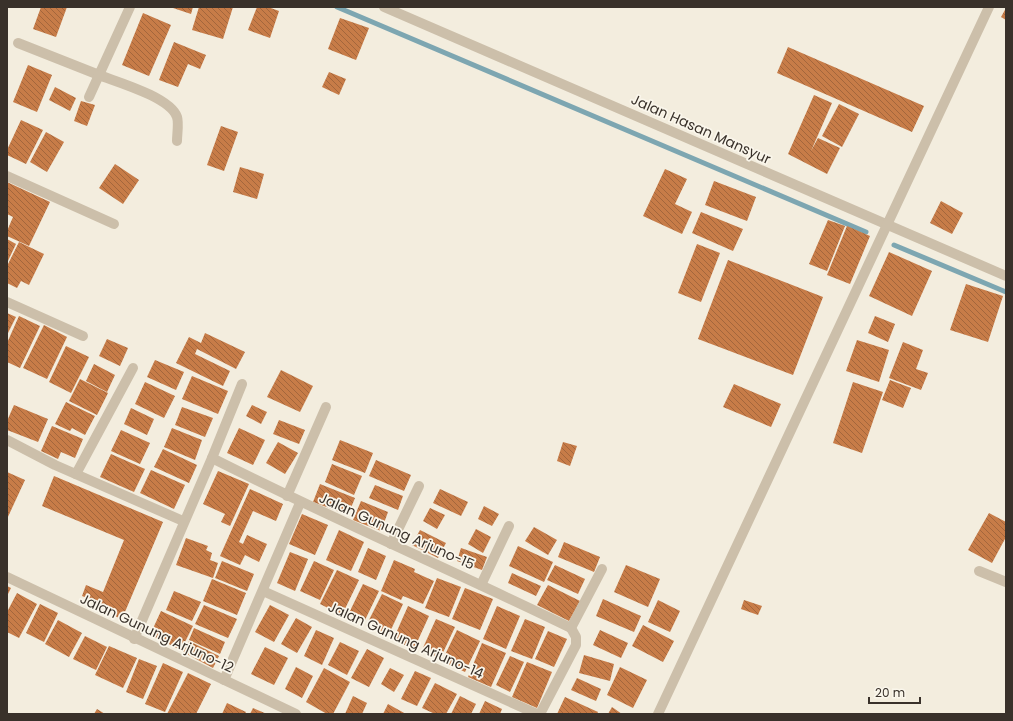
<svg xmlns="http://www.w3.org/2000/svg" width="1013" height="721" font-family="Poppins,sans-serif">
<defs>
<pattern id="building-back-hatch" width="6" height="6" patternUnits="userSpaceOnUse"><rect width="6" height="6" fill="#c77c48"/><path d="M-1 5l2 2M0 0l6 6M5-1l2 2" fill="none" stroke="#a3663c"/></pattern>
</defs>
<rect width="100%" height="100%" fill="#f3edde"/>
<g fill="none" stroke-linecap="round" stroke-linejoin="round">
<!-- stream -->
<g stroke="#7da6b1" stroke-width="5">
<path d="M337,7L866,232"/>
<path d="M894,245L1006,292"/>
</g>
</g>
<!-- building -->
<g fill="url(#building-back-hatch)">
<path d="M41,7H67L56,37L33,29Z"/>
<path d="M170,7H193L191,14Z"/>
<path d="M199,7H233L223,39L192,30Z"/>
<path d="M257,7H268L279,11L270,38L248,30Z"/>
<path d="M1006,8V20L1001,17Z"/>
<path d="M143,13L171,25L149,76L122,65Z"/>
<path d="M340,18L369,28L356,60L328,49Z"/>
<path d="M174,42L206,55L200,69L188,64L178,87L159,80Z"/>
<path d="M788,47L924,106L912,132L777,73Z"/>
<path d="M28,65L52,75L37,112L13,102Z"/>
<path d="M329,72L346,79L339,95L322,87Z"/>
<path d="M55,87L76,98L70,111L49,100Z"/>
<path d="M814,95L832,103L811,151L818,138L840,148L827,174L788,154Z"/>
<path d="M81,101L95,105L87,126L74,121Z"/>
<path d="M839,104L859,114L842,147L822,136Z"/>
<path d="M21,120L43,130L26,164L7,155V150Z"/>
<path d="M221,126L238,132L224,171L207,165Z"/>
<path d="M46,132L64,142L47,172L30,162Z"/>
<path d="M115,164L139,180L123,204L99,188Z"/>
<path d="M240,167L264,174L257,199L233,192Z"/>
<path d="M665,169L687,179L675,204L692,212L682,234L643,216Z"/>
<path d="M714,181L756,197L747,221L705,205Z"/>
<path d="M7,182L50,202L29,246L7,236V231L13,217L7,214Z"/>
<path d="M941,201L963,213L952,234L930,223Z"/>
<path d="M701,212L743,229L733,251L692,233Z"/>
<path d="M828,220L845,226L827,271L809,264Z"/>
<path d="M847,226L870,236L850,284L827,275Z"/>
<path d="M7,239L16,244L7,263Z"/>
<path d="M19,242L44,254L29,285L21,281L17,288L7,283V266Z"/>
<path d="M697,244L720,253L701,302L678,293Z"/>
<path d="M889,252L932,271L912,316L869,296Z"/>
<path d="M728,260L823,297L793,375L698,339Z"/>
<path d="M966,284L1003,296L988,342L950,330Z"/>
<path d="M7,313L16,317L7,335Z"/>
<path d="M19,316L40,326L20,368L7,362V343Z"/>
<path d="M875,316L895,324L888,342L868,333Z"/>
<path d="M44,325L67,337L47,379L23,368Z"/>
<path d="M205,333L245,352L236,369L197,349L195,354L230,371L223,386L176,363L189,337L201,343Z"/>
<path d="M107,339L128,348L120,366L99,356Z"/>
<path d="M857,340L889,350L879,382L846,371Z"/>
<path d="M903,342L923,350L916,369L928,373L921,390L889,378Z"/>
<path d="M66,346L89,357L71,393L49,382Z"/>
<path d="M155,360L184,372L176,390L147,377Z"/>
<path d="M94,364L115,375L107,392L86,381Z"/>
<path d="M281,370L313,386L300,412L267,397Z"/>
<path d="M192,376L228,391L218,414L182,399Z"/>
<path d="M80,379L108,393L97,415L69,401Z"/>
<path d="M890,380L911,388L903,408L882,400Z"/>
<path d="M145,382L175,396L164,418L135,404Z"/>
<path d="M853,382L883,392L862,453L833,443Z"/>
<path d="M734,384L781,404L771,427L723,407Z"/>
<path d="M66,402L95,416L85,435L72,428L70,431L55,424Z"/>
<path d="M14,405L48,419L38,442L7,430V421Z"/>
<path d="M252,405L267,412L261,424L246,416Z"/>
<path d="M182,407L213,418L205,437L175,425Z"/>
<path d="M131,408L154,419L147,435L124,424Z"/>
<path d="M279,420L305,430L299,444L273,434Z"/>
<path d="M52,426L83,439L75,458L61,452L58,459L41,451Z"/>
<path d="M172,428L202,440L195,460L164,447Z"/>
<path d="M239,428L265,440L253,465L227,453Z"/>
<path d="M121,430L150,443L140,464L111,451Z"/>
<path d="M340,440L373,453L365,473L332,460Z"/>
<path d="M278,442L298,453L285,474L266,463Z"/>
<path d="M563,442L577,446L570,466L557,461Z"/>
<path d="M163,449L197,465L189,483L154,467Z"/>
<path d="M111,454L145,469L134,492L100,477Z"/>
<path d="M376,460L411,475L404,491L369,476Z"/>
<path d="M332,464L362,476L354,495L325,482Z"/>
<path d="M151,470L185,485L174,509L140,493Z"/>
<path d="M218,471L249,484L230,526L221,522L225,514L203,504Z"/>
<path d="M7,472L25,480L7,519Z"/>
<path d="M54,476L163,522L122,619L112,615L115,609L82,596L86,585L103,592L124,540L42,506Z"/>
<path d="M320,484L355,498L348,515L313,502Z"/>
<path d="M375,485L403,496L398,510L369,498Z"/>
<path d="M250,489L283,504L276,521L253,511L239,542L243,544L247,535L267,544L259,562L245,555L240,565L220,556Z"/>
<path d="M440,489L468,502L461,516L433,503Z"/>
<path d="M361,501L388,512L381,531L353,520Z"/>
<path d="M484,506L499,514L492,526L478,519Z"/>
<path d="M430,508L445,515L437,529L423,521Z"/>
<path d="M989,513L1006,522V537L992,563L968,550Z"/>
<path d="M302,514L328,525L315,555L289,544Z"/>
<path d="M534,527L557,540L548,555L525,541Z"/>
<path d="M476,529L491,537L483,553L468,544Z"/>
<path d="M339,530L364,542L351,571L326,560Z"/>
<path d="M420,530L446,543L438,558L412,545Z"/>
<path d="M186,538L208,546L206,550L212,553L210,560L218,563L213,578L176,565Z"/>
<path d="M564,542L600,557L594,572L558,557Z"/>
<path d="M518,546L553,562L544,582L509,566Z"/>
<path d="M368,548L386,556L376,580L358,572Z"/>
<path d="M461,548L487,557L482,570L457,561Z"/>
<path d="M290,552L308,559L295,591L277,583Z"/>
<path d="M394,560L415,569L414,572L434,581L423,604L403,596L401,600L381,591Z"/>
<path d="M222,561L254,574L247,591L215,578Z"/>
<path d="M314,561L334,570L320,600L300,591Z"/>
<path d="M555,565L585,579L578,594L547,580Z"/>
<path d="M626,565L660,579L648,607L614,592Z"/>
<path d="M337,570L359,580L342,615L320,604Z"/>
<path d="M512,573L541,586L536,596L508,583Z"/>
<path d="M437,578L461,587L449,617L425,608Z"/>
<path d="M212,579L246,593L237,615L203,601Z"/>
<path d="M363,584L379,591L365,620L349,613Z"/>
<path d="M548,585L580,601L569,621L537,605Z"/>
<path d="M7,586L11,588L7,596Z"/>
<path d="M465,588L493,599L480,630L452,619Z"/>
<path d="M174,591L201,602L192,621L166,610Z"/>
<path d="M17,593L37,604L19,638L7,632V612Z"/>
<path d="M382,594L403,604L388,636L366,626Z"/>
<path d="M603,599L641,616L634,632L596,616Z"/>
<path d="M658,600L680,611L670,632L648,622Z"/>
<path d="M744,600L762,606L758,615L741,609Z"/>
<path d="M40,604L58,613L44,642L26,633Z"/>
<path d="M204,605L237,619L228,638L195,624Z"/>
<path d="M270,605L289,615L274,642L255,632Z"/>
<path d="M408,606L429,616L414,649L393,640Z"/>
<path d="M497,606L520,616L506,649L483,639Z"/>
<path d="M161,611L193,626L181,650L150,635Z"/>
<path d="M296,618L312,627L297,653L281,644Z"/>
<path d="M436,619L455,627L440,659L422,650Z"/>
<path d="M525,619L545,627L532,659L511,651Z"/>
<path d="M58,620L82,633L69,657L45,644Z"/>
<path d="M643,625L674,641L663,662L632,646Z"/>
<path d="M194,628L225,642L220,654L189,640Z"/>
<path d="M316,630L334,638L322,665L304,656Z"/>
<path d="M457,630L480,641L465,672L442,661Z"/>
<path d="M600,630L628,643L621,658L593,645Z"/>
<path d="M548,631L567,639L554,667L535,659Z"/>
<path d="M85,636L107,647L96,670L73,659Z"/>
<path d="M189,641L219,656L213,668L183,652Z"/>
<path d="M340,642L359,651L347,675L328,665Z"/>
<path d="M482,643L506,653L491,687L468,677Z"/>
<path d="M109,646L137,658L123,688L95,675Z"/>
<path d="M265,647L288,658L274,685L251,674Z"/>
<path d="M367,649L384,658L369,687L351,678Z"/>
<path d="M584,655L614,664L610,681L579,673Z"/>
<path d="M510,656L524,662L510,692L496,685Z"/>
<path d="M139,659L157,666L143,699L126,692Z"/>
<path d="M527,662L552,672L537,708L512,697Z"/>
<path d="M163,663L183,672L165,712L145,704Z"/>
<path d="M296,667L313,676L302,698L285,689Z"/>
<path d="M620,667L647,680L633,708L607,695Z"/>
<path d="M324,668L350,682L333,714H327L306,702Z"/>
<path d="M390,668L404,675L394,692L381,684Z"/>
<path d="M415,671L431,678L417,706L401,699Z"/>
<path d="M188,673L211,684L196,714H167Z"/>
<path d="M577,678L601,689L596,701L571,690Z"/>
<path d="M435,683L457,694L446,714H435L422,708Z"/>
<path d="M353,696L367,703L362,714H345Z"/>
<path d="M460,696L476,704L471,714H451Z"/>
<path d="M565,697L598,712L597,714H557Z"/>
<path d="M485,701L502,709L500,714H479Z"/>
<path d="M227,703L246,712L245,714H222Z"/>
<path d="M388,704L406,714H383Z"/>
<path d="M612,707L622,714H608Z"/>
<path d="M253,708L267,714H250Z"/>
<path d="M97,709L105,714H94Z"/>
</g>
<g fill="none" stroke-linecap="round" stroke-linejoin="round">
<!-- minor -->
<g stroke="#ccbfaa" stroke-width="10">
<path d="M384,7L1006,276"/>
<path d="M18,43L99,75L130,7"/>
<path d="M89,97L99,75C117,82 170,97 177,117C179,123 177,134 177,141"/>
<path d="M7,176L114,224"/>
<path d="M7,302L83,336"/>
<path d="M7,440L55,465L183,521"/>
<path d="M212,458C330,518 452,570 571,628"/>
<path d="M76,474L133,368"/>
<path d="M287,496L326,407"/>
<path d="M391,544L419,486"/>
<path d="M979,571L1006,582"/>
<path d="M7,577L296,714"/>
<path d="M481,585L509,526"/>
<path d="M263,591L537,714"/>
<path d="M571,628L602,569"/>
<path d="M134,639L212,458L242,384"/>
<path d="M224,680L300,503"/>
<path d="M540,714L576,645V637L571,628"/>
<path d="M658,714L989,7"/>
</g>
</g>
<g text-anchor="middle" stroke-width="3.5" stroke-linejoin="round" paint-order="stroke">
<!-- street labels -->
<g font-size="14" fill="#39312a" stroke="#faf6eb">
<text transform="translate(701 129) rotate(24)" y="5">Jalan Hasan Mansyur</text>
<text transform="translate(397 531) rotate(24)" y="5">Jalan Gunung Arjuno-15</text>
<text transform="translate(157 633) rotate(25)" y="5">Jalan Gunung Arjuno-12</text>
<text transform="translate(406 640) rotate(24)" y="5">Jalan Gunung Arjuno-14</text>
</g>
</g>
<!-- border -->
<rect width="1013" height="721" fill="none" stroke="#39312a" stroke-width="16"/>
<!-- scale -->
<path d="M869 697v6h51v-6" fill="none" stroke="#39312a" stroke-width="2"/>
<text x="875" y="697" font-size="12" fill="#39312a" stroke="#faf6eb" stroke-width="3" paint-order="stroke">20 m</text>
</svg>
